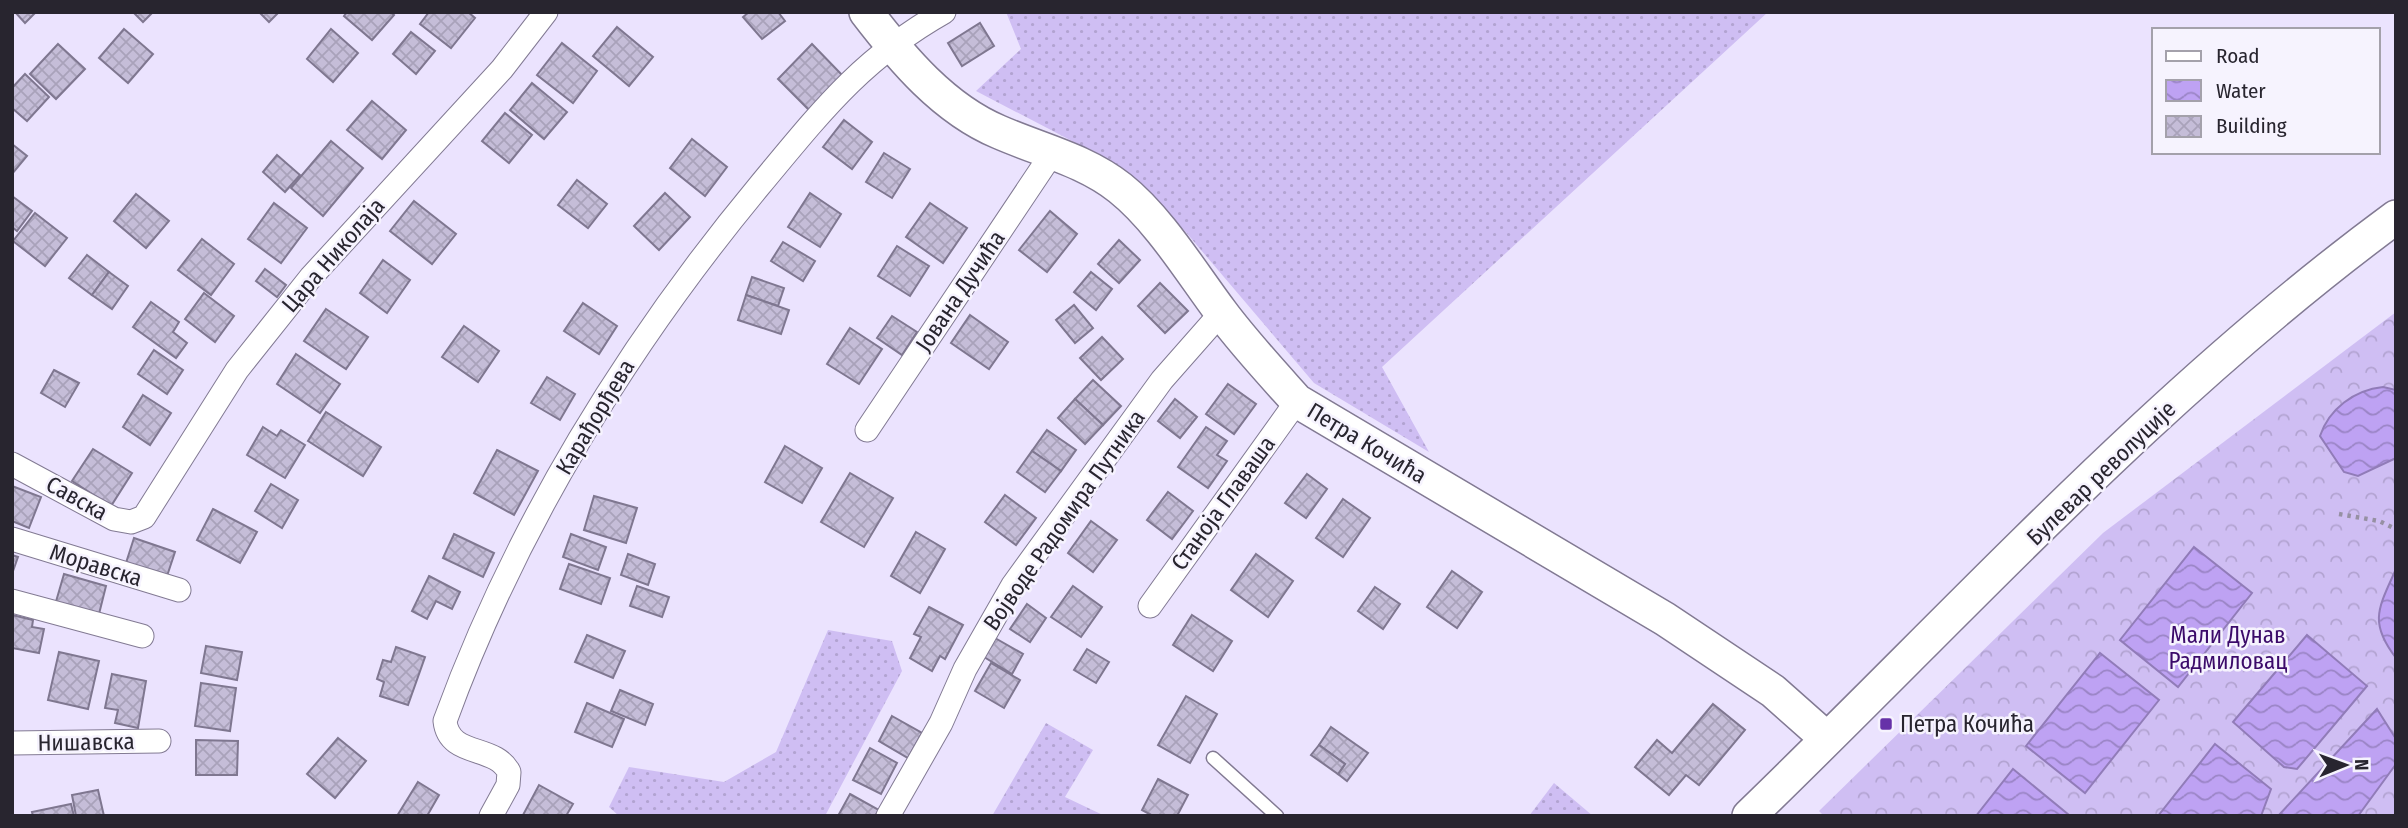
<svg xmlns="http://www.w3.org/2000/svg" width="2408" height="828" font-family="'Fira Sans Condensed',sans-serif">
<defs>
<pattern id="grass-dots" width="8" height="8" patternUnits="userSpaceOnUse" patternTransform="scale(1.75)"><rect width="8" height="8" fill="#cfbef3"/><path d="M2 2h.1M6 6h.1" fill="none" stroke="#b2a3d1" stroke-width="1.8" stroke-linecap="round"/></pattern>
<pattern id="forest-crowns" width="20" height="18" patternUnits="userSpaceOnUse" patternTransform="scale(1.75)"><rect width="20" height="18" fill="#cfbef3"/><path d="M2 6a3 3 0 1 1 6 0M12 15a3 3 0 1 1 6 0" fill="none" stroke="#b2a3d1"/></pattern>
<pattern id="water-waves" width="16" height="10" patternUnits="userSpaceOnUse" patternTransform="scale(1.75)"><rect width="16" height="10" fill="#bea2f3"/><path d="M0 5q4-4 8 0t8 0" fill="none" stroke="#9a84c5"/></pattern>
<pattern id="building-cross-hatch" width="8" height="8" patternUnits="userSpaceOnUse" patternTransform="scale(1.75)"><rect width="8" height="8" fill="#c5bdd8"/><path d="M0 0l8 8M0 8l8-8" fill="none" stroke="#a9a2ba"/></pattern>
</defs>
<rect width="100%" height="100%" fill="#ebe3fe"/>
<!-- grass -->
<g fill="url(#grass-dots)">
<path d="M1006,12H1768L1382,367L1429,452L1314,383L1184,230L1118,165L976,91L1021,49Z"/>
<path d="M828,630L892,641L902,671L825,816H619L609,807L629,767L724,782L776,752Z"/>
<path d="M1046,723L1093,750L1065,797L1105,816H992Z"/>
<path d="M1554,783L1593,816H1529Z"/>
</g>
<!-- forest -->
<path fill="url(#forest-crowns)" d="M2396,312V816H1824L1819,811L2103,533Z"/>
<!-- water -->
<g fill="url(#water-waves)" stroke="#917cb8" stroke-width="2">
<path d="M2383,387L2396,390V458L2358,476L2344,472L2320,436C2329,409 2354,390 2383,387Z"/>
<path d="M2194,547L2252,593L2178,687L2120,640Z"/>
<path d="M2396,569V658C2368,622 2379,607 2396,569Z"/>
<path d="M2307,635L2367,686L2297,769L2284,767L2233,722Z"/>
<path d="M2100,653L2159,700L2085,793L2026,746Z"/>
<path d="M2377,709L2396,739V764L2358,816H2278Z"/>
<path d="M2215,744L2271,789L2261,816H2158Z"/>
<path d="M2013,769L2069,815V816H1976Z"/>
</g>
<!-- building -->
<g fill="url(#building-cross-hatch)" stroke="#7f7790" stroke-width="2">
<path d="M15,12H36L25,23Z"/>
<path d="M133,12H153L143,22Z"/>
<path d="M259,12H279L269,22Z"/>
<path d="M347,12H391L394,15L372,40L344,16Z"/>
<path d="M429,12H468L475,18L451,48L420,24Z"/>
<path d="M749,12H778L785,21L762,39L743,17Z"/>
<path d="M980,23L994,46L962,66L948,43Z"/>
<path d="M617,27L653,57L629,86L593,56Z"/>
<path d="M124,29L153,54L128,83L99,58Z"/>
<path d="M331,29L358,53L333,82L307,59Z"/>
<path d="M411,32L435,51L416,74L393,54Z"/>
<path d="M562,43L597,71L573,103L537,75Z"/>
<path d="M58,44L85,69L56,99L30,74Z"/>
<path d="M812,44L843,76L809,110L778,79Z"/>
<path d="M25,74L49,97L27,121L12,108V88Z"/>
<path d="M532,83L567,112L544,139L510,110Z"/>
<path d="M372,101L406,130L382,159L347,130Z"/>
<path d="M505,113L532,135L509,163L482,141Z"/>
<path d="M844,120L872,142L852,169L823,147Z"/>
<path d="M692,139L727,167L705,196L670,168Z"/>
<path d="M331,141L363,168L323,216L291,188Z"/>
<path d="M12,144L27,156L12,174Z"/>
<path d="M884,153L910,169L892,198L866,182Z"/>
<path d="M277,155L300,175L285,192L263,172Z"/>
<path d="M577,180L607,204L588,228L558,205Z"/>
<path d="M665,193L690,217L659,250L634,226Z"/>
<path d="M810,193L841,214L820,247L788,227Z"/>
<path d="M136,194L169,221L146,248L114,221Z"/>
<path d="M12,196L32,211L17,231L12,227Z"/>
<path d="M414,201L456,234L432,264L390,231Z"/>
<path d="M274,203L307,228L281,263L248,239Z"/>
<path d="M930,203L967,228L943,263L906,237Z"/>
<path d="M1050,211L1077,234L1047,272L1019,250Z"/>
<path d="M35,213L67,238L45,266L13,241Z"/>
<path d="M202,239L234,264L211,295L178,270Z"/>
<path d="M1119,240L1140,260L1119,283L1098,264Z"/>
<path d="M783,242L815,261L803,281L771,261Z"/>
<path d="M897,246L929,266L910,296L878,276Z"/>
<path d="M87,255L109,272L92,295L69,278Z"/>
<path d="M383,260L410,280L387,313L360,293Z"/>
<path d="M265,269L286,285L277,297L256,281Z"/>
<path d="M109,272L128,286L112,309L92,295Z"/>
<path d="M1091,272L1112,289L1096,310L1074,292Z"/>
<path d="M752,277L784,288L778,306L746,295Z"/>
<path d="M1160,283L1188,311L1165,333L1138,306Z"/>
<path d="M204,293L234,316L215,342L185,319Z"/>
<path d="M746,295L789,310L781,334L738,320Z"/>
<path d="M151,302L179,322L173,332L187,343L176,358L133,327Z"/>
<path d="M583,303L617,326L599,354L564,331Z"/>
<path d="M1074,305L1093,328L1075,343L1056,320Z"/>
<path d="M326,309L368,337L346,369L304,341Z"/>
<path d="M970,315L1008,342L989,369L951,343Z"/>
<path d="M892,316L917,332L902,355L877,338Z"/>
<path d="M464,326L499,351L478,382L442,357Z"/>
<path d="M850,328L882,349L859,384L827,364Z"/>
<path d="M1102,337L1123,359L1101,380L1080,358Z"/>
<path d="M154,350L183,370L167,394L138,374Z"/>
<path d="M296,354L340,384L320,413L277,384Z"/>
<path d="M54,370L79,383L65,407L41,393Z"/>
<path d="M547,377L575,394L560,420L531,403Z"/>
<path d="M1093,380L1121,406L1103,425L1075,399Z"/>
<path d="M1228,384L1256,404L1234,434L1206,414Z"/>
<path d="M143,395L171,413L150,445L123,427Z"/>
<path d="M1075,399L1103,425L1085,444L1058,418Z"/>
<path d="M1175,399L1197,417L1180,438L1158,421Z"/>
<path d="M326,412L381,447L363,476L308,441Z"/>
<path d="M263,427L277,436L281,430L305,445L285,478L247,455Z"/>
<path d="M1206,427L1227,441L1217,455L1227,461L1208,488L1178,467Z"/>
<path d="M1047,430L1076,450L1061,471L1032,451Z"/>
<path d="M785,446L822,468L802,503L765,482Z"/>
<path d="M93,449L132,473L111,506L72,481Z"/>
<path d="M497,450L538,471L514,515L474,493Z"/>
<path d="M1032,451L1061,471L1045,492L1017,472Z"/>
<path d="M850,473L893,498L864,547L821,522Z"/>
<path d="M1307,474L1327,489L1306,518L1285,503Z"/>
<path d="M271,484L298,500L282,528L255,511Z"/>
<path d="M12,486L41,497L29,528L12,521Z"/>
<path d="M1168,492L1193,511L1172,539L1147,520Z"/>
<path d="M1005,495L1036,518L1016,545L985,522Z"/>
<path d="M594,496L637,508L626,543L584,530Z"/>
<path d="M1343,499L1370,518L1343,557L1316,538Z"/>
<path d="M213,509L257,532L240,563L197,540Z"/>
<path d="M1091,521L1117,540L1093,572L1068,553Z"/>
<path d="M916,532L945,549L920,593L891,576Z"/>
<path d="M454,534L494,553L483,577L443,558Z"/>
<path d="M571,534L606,547L598,570L563,557Z"/>
<path d="M134,538L175,552L166,579L125,566Z"/>
<path d="M628,554L655,564L648,585L621,575Z"/>
<path d="M1256,554L1293,581L1268,617L1231,590Z"/>
<path d="M12,555L18,557L12,574Z"/>
<path d="M569,564L610,578L601,604L560,589Z"/>
<path d="M1452,571L1482,592L1457,628L1427,607Z"/>
<path d="M64,574L106,586L98,618L55,605Z"/>
<path d="M429,576L460,592L452,609L436,601L427,619L412,611Z"/>
<path d="M637,586L669,597L662,617L630,606Z"/>
<path d="M1073,586L1102,607L1081,637L1051,617Z"/>
<path d="M1375,587L1400,604L1383,629L1358,611Z"/>
<path d="M1027,604L1046,618L1030,642L1010,629Z"/>
<path d="M929,607L963,625L945,659L940,656L932,671L910,658L921,637L914,634Z"/>
<path d="M12,615L33,620L32,627L44,629L39,653L12,648Z"/>
<path d="M1192,615L1232,641L1213,671L1173,645Z"/>
<path d="M587,635L625,651L613,678L575,662Z"/>
<path d="M995,638L1023,654L1012,674L984,657Z"/>
<path d="M206,646L242,652L237,680L201,673Z"/>
<path d="M396,647L425,657L408,705L380,696L384,682L377,679L383,660L391,662Z"/>
<path d="M1087,649L1109,662L1096,683L1074,670Z"/>
<path d="M59,652L99,661L88,709L48,700Z"/>
<path d="M991,663L1020,680L1004,708L975,691Z"/>
<path d="M112,674L146,681L138,728L115,723L118,710L105,708Z"/>
<path d="M201,683L236,688L230,731L195,726Z"/>
<path d="M620,690L653,704L645,725L611,711Z"/>
<path d="M1186,696L1217,714L1190,763L1158,745Z"/>
<path d="M587,703L624,719L612,747L575,732Z"/>
<path d="M1713,704L1745,730L1699,785L1686,775L1669,795L1635,767L1657,740L1672,753Z"/>
<path d="M892,716L922,733L908,758L879,741Z"/>
<path d="M1331,727L1368,753L1347,781L1338,774L1345,764L1319,745Z"/>
<path d="M338,738L366,761L335,798L307,774Z"/>
<path d="M196,740L238,741L237,775H196Z"/>
<path d="M1319,745L1345,764L1338,774L1311,755Z"/>
<path d="M870,748L897,763L881,794L853,780Z"/>
<path d="M1158,779L1188,795L1177,816H1153L1142,810Z"/>
<path d="M418,782L439,795L427,816H397Z"/>
<path d="M539,785L573,804L566,816L523,815Z"/>
<path d="M98,790L104,816H76L72,795Z"/>
<path d="M850,794L879,810L875,816H838Z"/>
<path d="M71,804L74,816H33L32,812Z"/>
</g>
<g fill="none" stroke-linecap="round" stroke-linejoin="round">
<!-- lane casing -->
<g stroke="#827a93" stroke-width="15">
<path id="lane" d="M1213,758L1277,816"/>
</g>
<!-- street casing -->
<g stroke="#827a93" stroke-width="25">
<g id="street">
<path d="M867,430L1053,152"/>
<path d="M12,464L114,519L131,522L144,517L237,370L311,277L502,69L546,12"/>
<path d="M12,539L179,590"/>
<path d="M12,601L142,636"/>
<path d="M1150,606L1297,401"/>
<path d="M12,743L159,741"/>
<path d="M491,816L508,785L509,772C495,744 449,758 445,721C516,526 628,344 760,185C820,113 861,59 944,12"/>
<path d="M888,816L941,723L965,669L1013,585L1162,380L1221,313"/>
</g>
</g>
<!-- secondary casing -->
<g stroke="#827a93" stroke-width="36">
<g id="secondary">
<path d="M866,12C902,59 944,109 999,132C1040,150 1085,160 1120,188C1159,219 1191,272 1221,312C1244,343 1271,372 1297,401L1665,619L1773,691L1826,738"/>
<path d="M1749,816C1960,612 2159,391 2396,217"/>
</g>
</g>
<!-- path -->
<path stroke="#9690a3" stroke-width="4.5" stroke-dasharray="3.5 5" stroke-linecap="butt" d="M2339,514L2379,521L2396,529"/>
<!-- lane -->
<use href="#lane" stroke="#fff" stroke-width="12"/>
<!-- street -->
<use href="#street" stroke="#fff" stroke-width="23"/>
<!-- secondary -->
<use href="#secondary" stroke="#fff" stroke-width="33"/>
</g>
<!-- markers -->
<rect fill="#6631a8" stroke="#f6f3fe" stroke-width="2.5" x="1879" y="717" width="14" height="14" rx="3.5"/>
<g text-anchor="middle" stroke-width="5" stroke-linejoin="round" paint-order="stroke">
<!-- street labels -->
<g font-size="23" fill="#28252f" stroke="#f6f3fe">
<text transform="translate(333 255) rotate(-49)" y="8">Цара Николаја</text>
<text transform="translate(960 291) rotate(-56)" y="8">Јована Дучића</text>
<text transform="translate(595 417) rotate(-59)" y="8">Карађорђева</text>
<text transform="translate(1367 443) rotate(31)" y="8">Петра Кочића</text>
<text transform="translate(2101 473) rotate(-44)" y="8">Булевар револуције</text>
<text transform="translate(77 498) rotate(29)" y="8">Савска</text>
<text transform="translate(1223 503) rotate(-54)" y="8">Станоја Главаша</text>
<text transform="translate(1064 520) rotate(-55)" y="8">Војводе Радомира Путника</text>
<text transform="translate(96 565) rotate(17)" y="8">Моравска</text>
<text transform="translate(86 742) rotate(-1)" y="8">Нишавска</text>
</g>
<!-- park labels -->
<g font-size="23" fill="#3b0a6a" stroke="#f6f3fe">
<text x="2228" y="643">Мали Дунав<tspan x="2228" dy="26">Радмиловац</tspan></text>
</g>
<!-- poi labels -->
<g font-size="23" fill="#28252f" stroke="#f6f3fe" text-anchor="start">
<text x="1900" y="732">Петра Кочића</text>
</g>
</g>
<!-- border -->
<rect width="2408" height="828" fill="none" stroke="#28252f" stroke-width="28"/>
<!-- legend -->
<rect x="2152" y="28" width="228" height="126" fill="#f6f3fe" stroke="#a4a1ab" stroke-width="2"/>
<rect x="2166" y="51" width="35" height="10" fill="#ffffff" stroke="#a4a1ab" stroke-width="2"/>
<text x="2216" y="63" font-size="21" fill="#28252f">Road</text>
<rect x="2166" y="80" width="35" height="21" fill="url(#water-waves)" stroke="#a4a1ab" stroke-width="2"/>
<text x="2216" y="98" font-size="21" fill="#28252f">Water</text>
<rect x="2166" y="116" width="35" height="21" fill="url(#building-cross-hatch)" stroke="#a4a1ab" stroke-width="2"/>
<text x="2216" y="133" font-size="21" fill="#28252f">Building</text>
<!-- north arrow -->
<g transform="translate(2345 765) rotate(89)" stroke="#f6f3fe" stroke-width="5" paint-order="stroke">
<path d="M0-5L12 26L0 18L-12 26Z" fill="#28252f"/>
<text y="-10" font-size="19" font-weight="bold" text-anchor="middle" fill="#28252f">N</text>
</g>
</svg>
